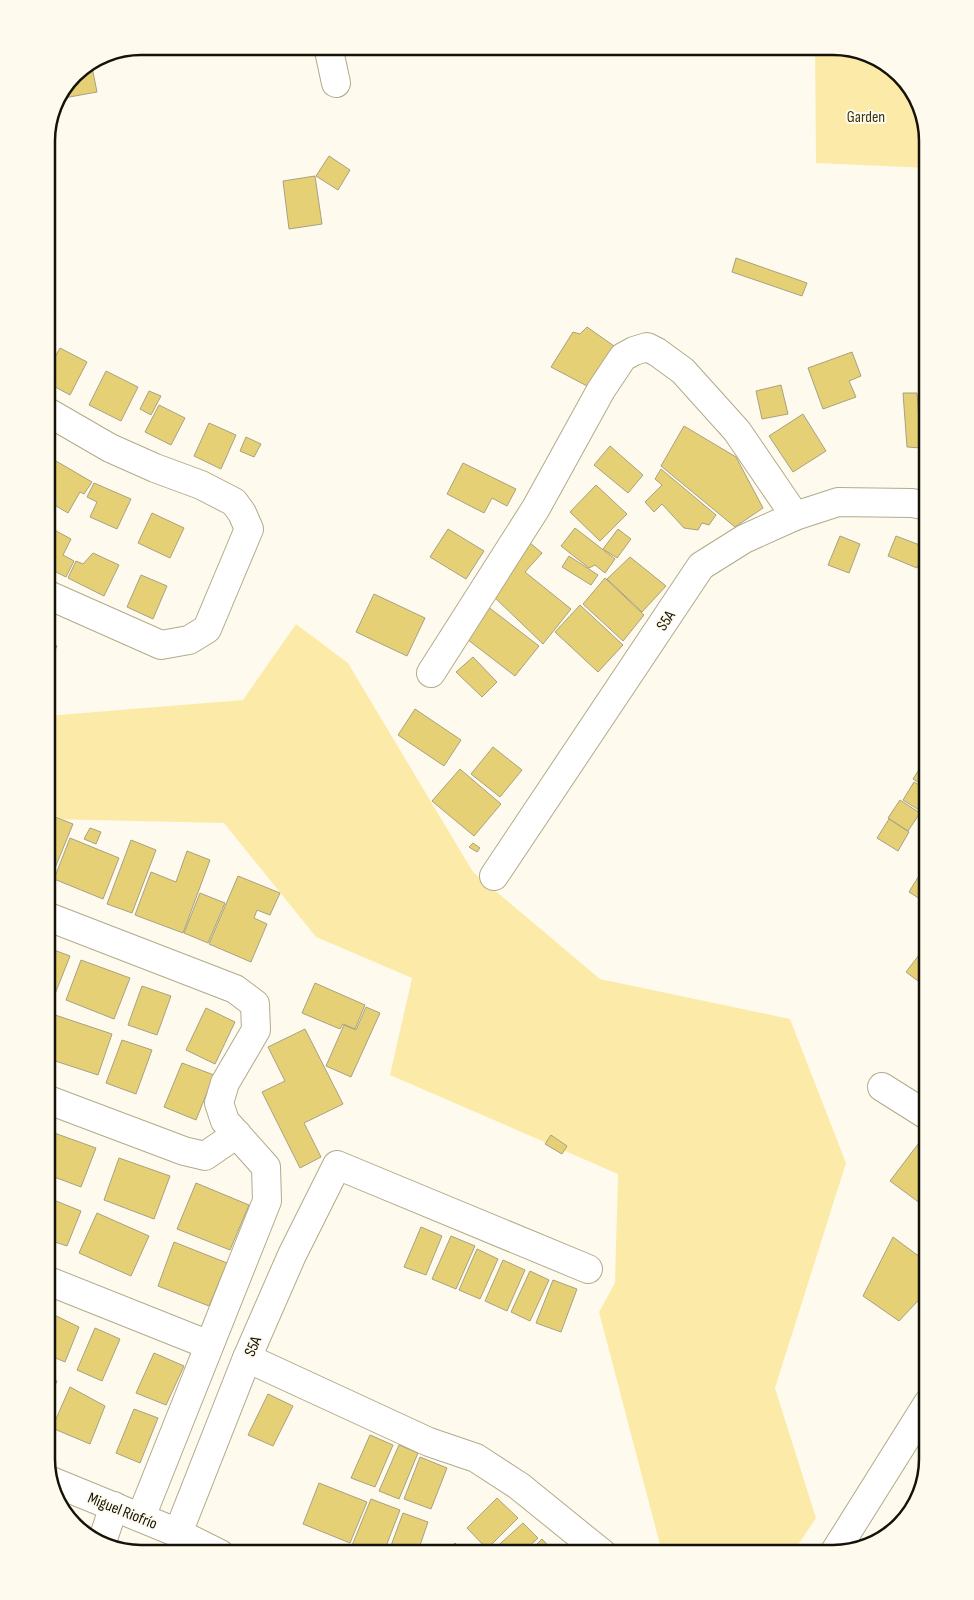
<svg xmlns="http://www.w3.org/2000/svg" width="974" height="1600" font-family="'Sofia Sans Condensed',sans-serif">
<rect width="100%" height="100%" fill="#fefbee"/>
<!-- green -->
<g fill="#fceba8">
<path d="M815,46H839L886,62L918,100L928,141V168L816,163Z"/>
<path d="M296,624L348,663L473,872L600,979L790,1019L846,1163L775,1388L816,1518L792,1554H664L659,1541L599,1312L615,1283L618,1174L390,1075L412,978L316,937L224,823L46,819V716L243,700Z"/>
</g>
<!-- building -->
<g fill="#e6d075" stroke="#a8a182">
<path d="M92,67L97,92L64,98L74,74L82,69Z"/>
<path d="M329,156L350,170L338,190L316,176Z"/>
<path d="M315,176L322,224L289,229L283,181Z"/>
<path d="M736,258L807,283L802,296L732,272Z"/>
<path d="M587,327L614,346L589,387L551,367L573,332L580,334Z"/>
<path d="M60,348L87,362L70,395L46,382V373Z"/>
<path d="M852,352L861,376L849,381L856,397L823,409L808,368Z"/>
<path d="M106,371L138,387L121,421L89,405Z"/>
<path d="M781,385L788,414L762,419L756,391Z"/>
<path d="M149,391L161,396L151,415L140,409Z"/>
<path d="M903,393H917L921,448L907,447Z"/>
<path d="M159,405L185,418L171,445L145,432Z"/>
<path d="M803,414L826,451L793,472L769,436Z"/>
<path d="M209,423L236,435L221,469L194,456Z"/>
<path d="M684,426L736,457L763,508L735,527L661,466Z"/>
<path d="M246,437L261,444L254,457L240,451Z"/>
<path d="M610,446L643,475L628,493L594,465Z"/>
<path d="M56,461L92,482L84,494L80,492L68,513L46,500V477Z"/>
<path d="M463,463L516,489L507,506L492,498L484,513L447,494Z"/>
<path d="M661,469L716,515L709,525L702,523L698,530L684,528L662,504L654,512L645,502L662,485L655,479Z"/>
<path d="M94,483L131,499L117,529L90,517L97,502L87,497Z"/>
<path d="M596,485L627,514L600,541L570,512Z"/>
<path d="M152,513L184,528L170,558L138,543Z"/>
<path d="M47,526L71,539L63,555L74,561L66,577L46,567Z"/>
<path d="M575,528L615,559L605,573L595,565L589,568L561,546Z"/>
<path d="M448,529L484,551L466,579L430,557Z"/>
<path d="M618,529L631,539L617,558L603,549Z"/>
<path d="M840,536L860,544L849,573L828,565Z"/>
<path d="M896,536L925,547L917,568L888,556Z"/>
<path d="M529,542L542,553L525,572L571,609L543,644L491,594Z"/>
<path d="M93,553L119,565L104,596L68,578L76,561L83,564Z"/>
<path d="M569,556L598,575L591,585L562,567Z"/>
<path d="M630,557L666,586L642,612L607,579Z"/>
<path d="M141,575L167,586L153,619L127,607Z"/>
<path d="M605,578L644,615L623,641L583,604Z"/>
<path d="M374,594L425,618L407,656L356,632Z"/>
<path d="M580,605L623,645L598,672L555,632Z"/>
<path d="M487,606L539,646L515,676L463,636Z"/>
<path d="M46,641L57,646L46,668Z"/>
<path d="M473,657L497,682L482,697L456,672Z"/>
<path d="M415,709L461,740L444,766L398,735Z"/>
<path d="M493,747L522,770L500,797L471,774Z"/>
<path d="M925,760L928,762V788L913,779Z"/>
<path d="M460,769L501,804L474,836L432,801Z"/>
<path d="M914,782L928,790V806L924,813L903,800Z"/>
<path d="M900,800L920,813L908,831L888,818Z"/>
<path d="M55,817L73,824L53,873L46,870V837Z"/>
<path d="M889,819L909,832L898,851L877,838Z"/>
<path d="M90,828L101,832L96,844L84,839Z"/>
<path d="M70,838L119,858L103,899L54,879Z"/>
<path d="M131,840L156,850L132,913L107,904Z"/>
<path d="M473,843L480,848L477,852L469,847Z"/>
<path d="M187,851L210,860L183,933L135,915L151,872L176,882Z"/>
<path d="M928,860V876L920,871Z"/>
<path d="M920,874L928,879V904L909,892Z"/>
<path d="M238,876L280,893L270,915L257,910L254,918L267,924L251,962L209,944Z"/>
<path d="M200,893L225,903L208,943L184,933Z"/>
<path d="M46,947L70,956L55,994L46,991Z"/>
<path d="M919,955L928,961V976L922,984L906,972Z"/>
<path d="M81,960L130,978L114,1019L66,1000Z"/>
<path d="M315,983L365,1005L355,1029L343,1024L340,1029L302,1013Z"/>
<path d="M142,986L171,996L157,1035L128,1025Z"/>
<path d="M366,1007L380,1013L351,1077L326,1066L344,1025L356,1030Z"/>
<path d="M206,1008L235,1022L215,1064L186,1050Z"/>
<path d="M55,1015L112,1034L98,1075L46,1058V1041Z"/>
<path d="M305,1029L343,1104L304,1123L321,1157L300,1168L262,1092L285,1081L268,1047Z"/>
<path d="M122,1040L152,1050L136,1094L106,1083Z"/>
<path d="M182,1063L214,1075L196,1120L164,1107Z"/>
<path d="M46,1130L96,1148L81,1187L46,1174Z"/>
<path d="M551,1135L567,1146L562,1154L545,1144Z"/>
<path d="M925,1135L928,1137V1209L890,1181Z"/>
<path d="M119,1158L170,1176L154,1219L104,1200Z"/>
<path d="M196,1183L249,1205L230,1250L177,1229Z"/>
<path d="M46,1197L81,1211L67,1246L46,1239Z"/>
<path d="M97,1213L149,1236L131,1276L79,1253Z"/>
<path d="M421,1227L442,1236L426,1275L404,1267Z"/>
<path d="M451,1236L475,1246L456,1289L432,1279Z"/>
<path d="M893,1237L928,1263V1290L899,1321L863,1296Z"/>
<path d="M174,1242L227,1263L209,1306L158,1286Z"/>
<path d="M477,1249L498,1259L480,1299L459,1290Z"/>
<path d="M503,1260L525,1270L507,1311L485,1301Z"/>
<path d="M530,1271L549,1280L530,1321L511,1312Z"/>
<path d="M553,1280L577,1289L561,1332L536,1323Z"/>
<path d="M46,1311L79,1327L65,1362L46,1354Z"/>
<path d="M95,1328L120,1339L102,1381L77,1370Z"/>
<path d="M154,1353L184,1366L166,1405L136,1393Z"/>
<path d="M46,1377L57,1381L46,1405Z"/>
<path d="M70,1387L105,1406L90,1444L52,1428Z"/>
<path d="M268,1394L293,1406L273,1446L248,1435Z"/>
<path d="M134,1409L158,1418L140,1463L116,1453Z"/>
<path d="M370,1435L393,1445L375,1487L351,1478Z"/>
<path d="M399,1445L418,1453L399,1499L379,1491Z"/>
<path d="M420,1457L447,1468L431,1509L404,1499Z"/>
<path d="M319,1483L367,1502L350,1543L303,1524Z"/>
<path d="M497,1498L518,1518L487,1549L467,1528Z"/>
<path d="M371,1499L400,1510L383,1554H365L351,1548Z"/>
<path d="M403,1513L428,1522L417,1554H388Z"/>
<path d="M523,1523L538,1538L521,1554H493L491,1552Z"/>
<path d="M542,1539L556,1554H527Z"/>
<path d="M455,1543L467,1554H444Z"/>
</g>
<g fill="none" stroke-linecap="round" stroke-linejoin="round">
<!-- street casing -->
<g stroke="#b2aa8b" stroke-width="30">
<g id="street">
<path d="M328,46L336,83"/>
<path d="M46,594L161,645L189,640L207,629L249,529L242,513L234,502L201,485L155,468L110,448L46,411"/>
<path d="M431,673L536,508L601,390L623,357L634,351L647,347L657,352L683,371L737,431L795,516"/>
<path d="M494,876L701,566L744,539L795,516L838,502L912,503L928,506"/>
<path d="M46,916L235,989L255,1004L256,1030L225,1083L219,1103L225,1121L266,1167L267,1201L141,1517"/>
<path d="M882,1087L928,1116"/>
<path d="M46,1099L184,1151L205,1156L237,1134"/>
<path d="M46,1280L209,1345"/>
<path d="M247,1358L429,1442L476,1458L519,1486L603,1554"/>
<path d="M51,1481L178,1533L220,1554"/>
<path d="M178,1533L247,1358L292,1255L337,1165L588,1269"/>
<path d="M102,1542L114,1506"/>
<path d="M834,1553L928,1403"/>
</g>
</g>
<!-- street -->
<use href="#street" stroke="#fff" stroke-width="28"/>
</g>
<g text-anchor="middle" stroke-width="4" stroke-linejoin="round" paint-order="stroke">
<!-- park labels -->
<g font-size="16" fill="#3e350d" stroke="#fefbee">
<text x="866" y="122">Garden</text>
</g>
<!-- street labels -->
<g font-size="16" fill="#151207" stroke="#fefbee">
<text transform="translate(665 620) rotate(-56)" y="6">S5A</text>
<text transform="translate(252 1346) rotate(-67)" y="6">S5A</text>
<text transform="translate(123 1510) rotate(22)" y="6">Miguel Riofrío</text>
</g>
</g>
<!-- crop -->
<path d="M0 0H974V1600H0ZM141 55H833A86 86 0 0 1 919 141V1459A86 86 0 0 1 833 1545H141A86 86 0 0 1 55 1459V141A86 86 0 0 1 141 55Z" fill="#fefbee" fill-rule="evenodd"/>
<path fill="none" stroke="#151207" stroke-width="2.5" d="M141 55H833A86 86 0 0 1 919 141V1459A86 86 0 0 1 833 1545H141A86 86 0 0 1 55 1459V141A86 86 0 0 1 141 55Z"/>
</svg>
